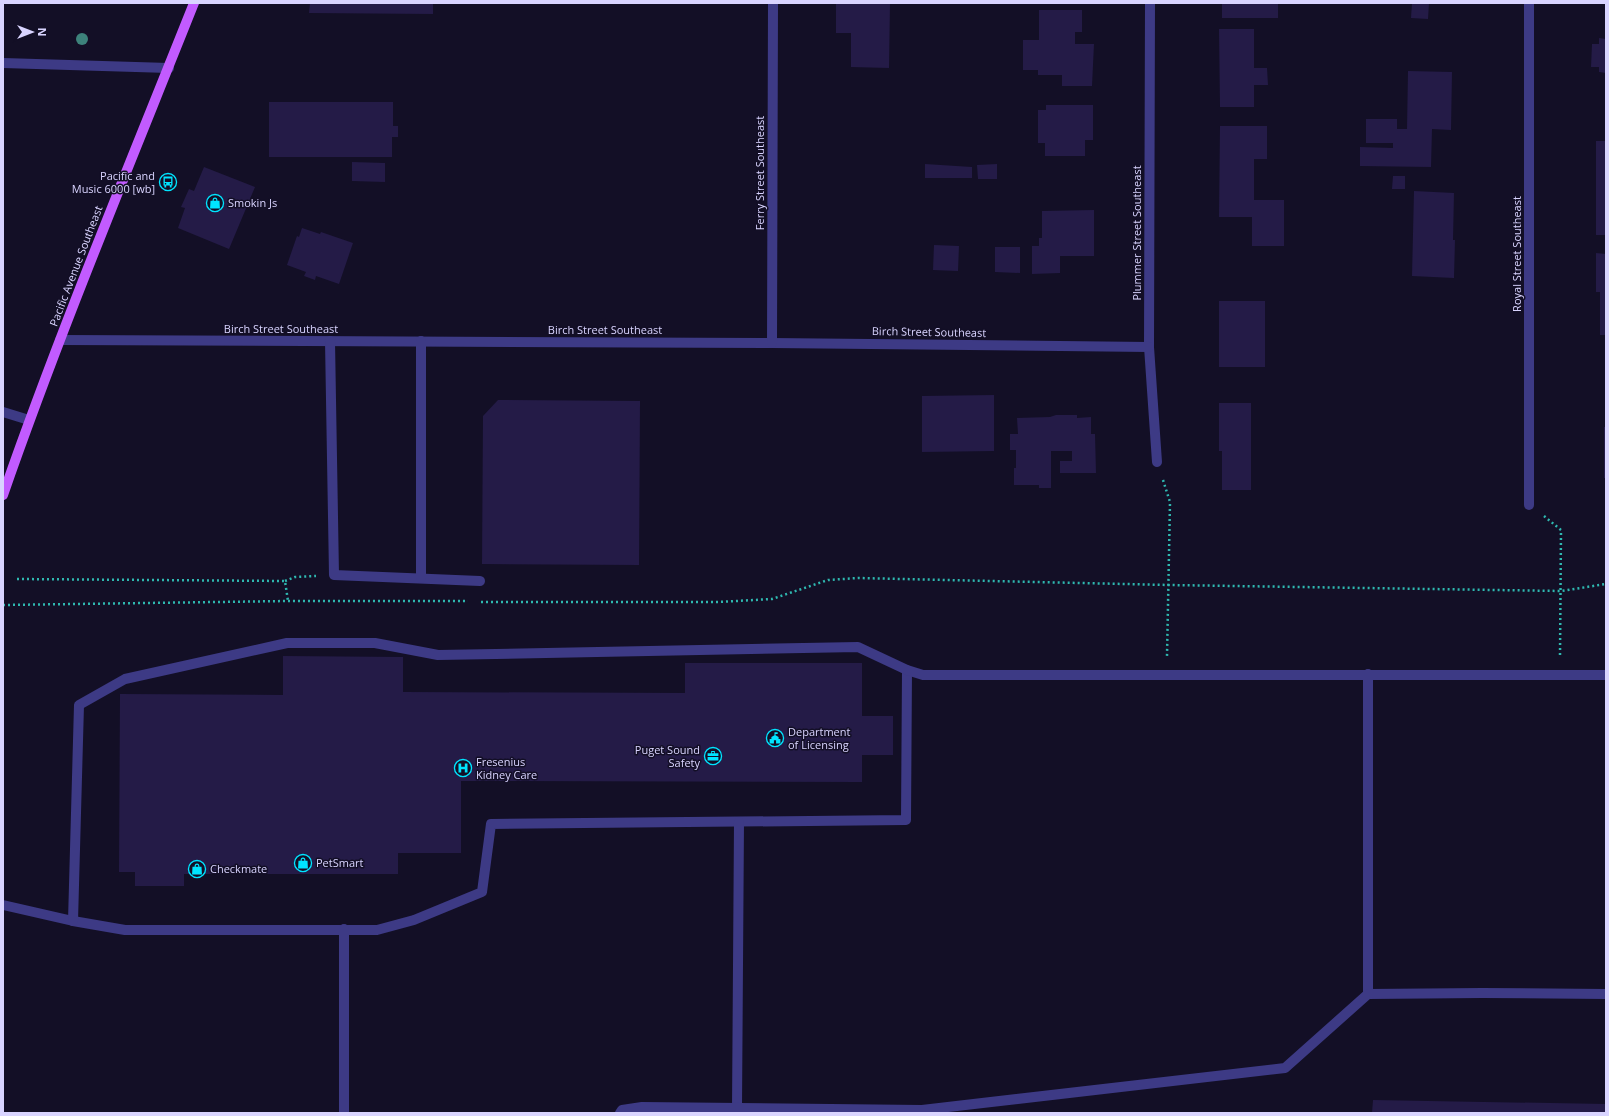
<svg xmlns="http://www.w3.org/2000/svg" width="1609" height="1116" font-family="'Open Sans',sans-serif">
<rect width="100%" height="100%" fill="#130f26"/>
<!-- building -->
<g fill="#241b47">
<path d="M310,3H433V14L309,13Z"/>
<path d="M836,3H890L889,68L851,67V33H836Z"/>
<rect x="1222" y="3" width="56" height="15"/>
<path d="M1412,3H1429L1428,19L1411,18Z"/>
<path d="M1039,10H1082V32H1075V44H1094L1092,86H1062V75H1038V70H1023V40H1039Z"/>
<path d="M1219,29H1254V68H1267L1268,85H1254V107H1220Z"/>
<path d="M1599,38L1606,39V73L1599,72V67H1591L1592,44H1599Z"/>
<path d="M1408,71L1452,72L1451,130L1432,129L1431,167L1360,166V147L1393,148V143H1366V119H1397V129H1407Z"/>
<path d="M269,102H393V126H398V137H392V157H269Z"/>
<path d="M1046,105H1093V140H1085V156H1045V143H1038V110H1046Z"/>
<path d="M1220,126H1267V159H1254V200H1284V246H1252V217H1219Z"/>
<rect x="1596" y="141" width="10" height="94"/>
<path d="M352,162L385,163V182L352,181Z"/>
<path d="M925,164L972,167V178H925Z"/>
<path d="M997,164V179H978L977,165Z"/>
<path d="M204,167L255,187L229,249L178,228L185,208L181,207L189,189L194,191Z"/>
<path d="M1393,176H1405V189H1392Z"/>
<path d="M1414,191L1454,193L1453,240H1455L1454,278L1412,276Z"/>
<path d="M1094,210V256H1060V273L1032,274V246H1039V238H1042V211Z"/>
<path d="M302,228L320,234L321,232L353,243L339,284L316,276L315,280L304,276L306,272L287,265L297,236L299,237Z"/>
<path d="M934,245L959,246L958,271L933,270Z"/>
<path d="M995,247H1020V273L995,272Z"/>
<path d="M1596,253L1606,254V335H1600V292H1596Z"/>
<rect x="1219" y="301" width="46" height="66"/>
<path d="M994,395V451L922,452V396Z"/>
<path d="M498,400L640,401L639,565L482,564L483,416Z"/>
<path d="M1219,403H1251V490H1222V451H1219Z"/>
<path d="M1056,415H1077V418L1091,417V434H1095L1096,473H1060V461H1072V451H1051V488H1039V485H1014V468H1016V450H1010V434H1018L1017,418L1050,417Z"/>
<rect x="1604" y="427" width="2" height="51"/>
<path d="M283,656L403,657V692L685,693V663H862V716H893V755H862V782L461,781V853H398V874H184V886H135V872H119L120,694L283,695Z"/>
<path d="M1373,1100L1606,1104V1113H1372Z"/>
</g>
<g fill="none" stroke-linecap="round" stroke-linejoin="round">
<!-- path -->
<g stroke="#2fb8b0" stroke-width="2.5" stroke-dasharray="2 3" stroke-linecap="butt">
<path d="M1163,480L1170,502L1167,656"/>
<path d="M1544,516L1561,530L1560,656"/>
<path d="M17,579L285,581L288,601"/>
<path d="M285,581L295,577L316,576"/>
<path d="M481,602H718L772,599L828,580L858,578L1169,585L1561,591L1606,584"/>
<path d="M3,605L288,601H468"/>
</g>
<!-- minor -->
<g stroke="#3d3a85" stroke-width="10">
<path d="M1150,3L1149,347L1157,462"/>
<path d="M1529,3V505"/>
<path d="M3,63L169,68"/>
<path d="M60,340L772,343L1149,347"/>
<path d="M330,341L334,575L480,581"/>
<path d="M421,341V578"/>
<path d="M772,343L773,3"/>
<path d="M3,412L29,420"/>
<path d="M1368,674V994"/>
<path d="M3,905L73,921L125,930H377L414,920L482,892L491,824L906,820L907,670"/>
<path d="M73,921L79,705L125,679L287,643H375L438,655L858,647L907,670L923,675H1606"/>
<path d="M737,1108L739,822"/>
<path d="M344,1113V929"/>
<path d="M620,1113L622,1110L642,1107L922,1110L1285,1068L1368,994L1482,993L1606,994"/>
</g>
<!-- major -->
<path stroke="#c25bff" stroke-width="10" d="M3,495C61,329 129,166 194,3"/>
</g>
<!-- trees -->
<circle fill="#3d827b" cx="82" cy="39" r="6"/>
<!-- icons -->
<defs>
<g id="bus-ring" transform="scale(0.9)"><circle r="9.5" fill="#130f26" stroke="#00e5ff" stroke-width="1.5"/><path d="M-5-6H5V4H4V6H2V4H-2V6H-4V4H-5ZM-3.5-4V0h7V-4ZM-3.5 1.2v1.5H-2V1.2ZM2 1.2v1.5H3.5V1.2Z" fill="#00e5ff"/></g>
<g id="shop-ring" transform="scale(0.9)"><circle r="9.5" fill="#130f26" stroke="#00e5ff" stroke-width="1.5"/><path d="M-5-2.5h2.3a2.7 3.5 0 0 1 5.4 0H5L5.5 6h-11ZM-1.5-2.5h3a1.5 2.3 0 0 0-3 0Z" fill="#00e5ff"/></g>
<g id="civic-ring" transform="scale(0.9)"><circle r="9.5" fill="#130f26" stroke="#00e5ff" stroke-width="1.5"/><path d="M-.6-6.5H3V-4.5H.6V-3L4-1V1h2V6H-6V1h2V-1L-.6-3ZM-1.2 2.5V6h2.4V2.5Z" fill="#00e5ff"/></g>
<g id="office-ring" transform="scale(0.9)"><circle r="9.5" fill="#130f26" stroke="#00e5ff" stroke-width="1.5"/><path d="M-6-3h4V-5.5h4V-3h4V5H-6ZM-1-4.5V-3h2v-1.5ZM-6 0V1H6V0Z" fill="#00e5ff"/></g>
<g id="hospital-ring" transform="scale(0.9)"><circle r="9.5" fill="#130f26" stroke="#00e5ff" stroke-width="1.5"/><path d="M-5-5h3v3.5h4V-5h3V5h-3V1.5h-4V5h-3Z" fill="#00e5ff"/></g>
</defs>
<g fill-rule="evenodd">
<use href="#bus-ring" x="168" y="182"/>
<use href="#shop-ring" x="215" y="203"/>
<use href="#civic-ring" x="775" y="738"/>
<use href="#office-ring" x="713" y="756"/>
<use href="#hospital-ring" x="463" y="768"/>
<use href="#shop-ring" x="303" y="863"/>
<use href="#shop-ring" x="197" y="869"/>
</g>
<g text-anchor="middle" stroke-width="3" stroke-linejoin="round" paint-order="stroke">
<!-- street labels -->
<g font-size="11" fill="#d9d4ff" stroke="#130f26">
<text transform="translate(760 173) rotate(-90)" y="4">Ferry Street Southeast</text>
<text transform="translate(1137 233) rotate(-90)" y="4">Plummer Street Southeast</text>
<text transform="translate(1517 254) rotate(-90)" y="4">Royal Street Southeast</text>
<text transform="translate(76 266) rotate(-69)" y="4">Pacific Avenue Southeast</text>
<text x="281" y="333">Birch Street Southeast</text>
<text x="605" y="334">Birch Street Southeast</text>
<text transform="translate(929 332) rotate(1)" y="4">Birch Street Southeast</text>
</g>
<!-- poi labels -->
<g font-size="11" fill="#d9d4ff" stroke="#130f26" text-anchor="start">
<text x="155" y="180" text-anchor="end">Pacific and<tspan x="155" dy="13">Music 6000 [wb]</tspan></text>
<text x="228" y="207">Smokin Js</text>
<text x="788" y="736">Department<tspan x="788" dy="13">of Licensing</tspan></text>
<text x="700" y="754" text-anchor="end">Puget Sound<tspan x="700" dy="13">Safety</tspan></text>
<text x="476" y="766">Fresenius<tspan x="476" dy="13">Kidney Care</tspan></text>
<text x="316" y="867">PetSmart</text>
<text x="210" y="873">Checkmate</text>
</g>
</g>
<!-- border -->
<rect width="1609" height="1116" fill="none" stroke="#d9d4ff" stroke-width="8"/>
<!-- north arrow -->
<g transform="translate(32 32) rotate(90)" stroke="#130f26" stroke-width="3" paint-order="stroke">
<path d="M0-3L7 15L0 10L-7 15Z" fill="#d9d4ff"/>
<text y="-6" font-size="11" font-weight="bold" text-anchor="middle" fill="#d9d4ff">N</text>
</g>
</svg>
